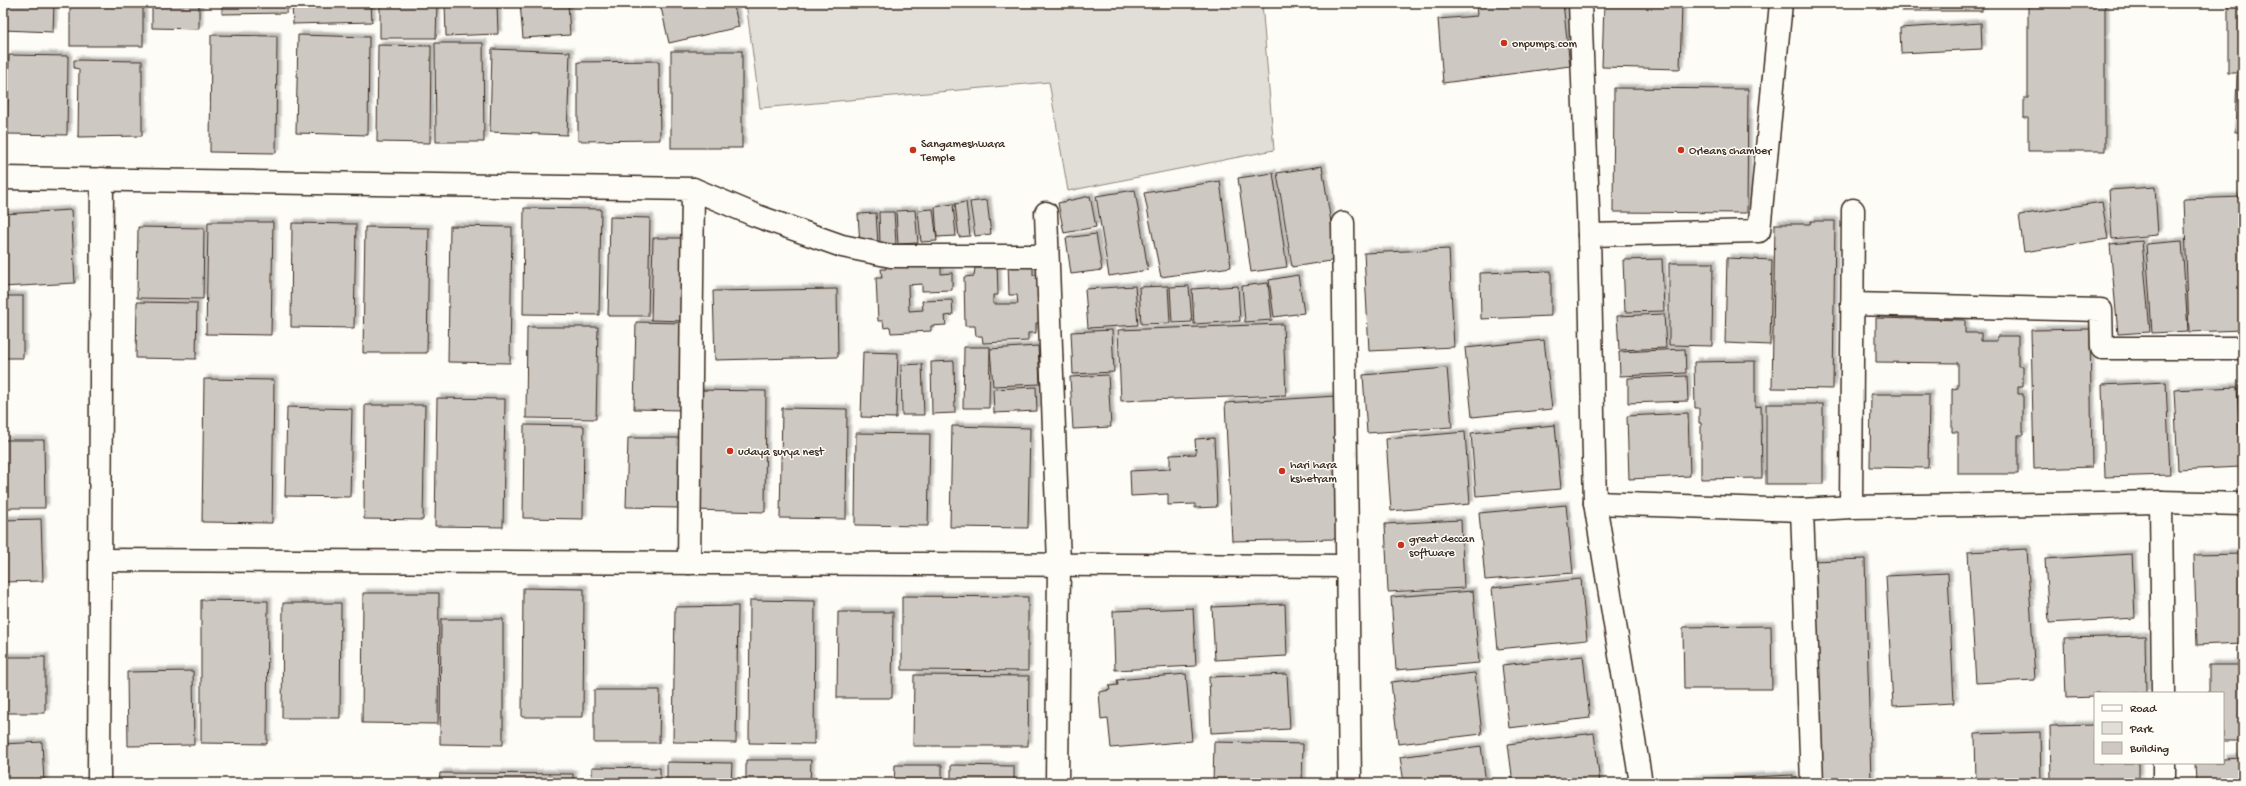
<svg xmlns="http://www.w3.org/2000/svg" width="2246" height="786" font-family="'Gochi Hand',sans-serif">
<defs>
<filter id="shadow"><feDropShadow dx="3.5" dy="-3.5" stdDeviation="1" flood-color="#0004"/></filter>
</defs>
<rect width="100%" height="100%" fill="#fdfcf7"/>
<filter id="ink" filterUnits="userSpaceOnUse"><feTurbulence type="fractalNoise" baseFrequency=".025" numOctaves="2"/><feDisplacementMap in="SourceGraphic" scale="8" xChannelSelector="R" yChannelSelector="G"/><feConvolveMatrix kernelMatrix="1 2 1 2 8 2 1 2 1" color-interpolation-filters="sRGB"/></filter>
<g filter="url(#ink)">
<!-- green -->
<path fill="#e1ded7" stroke="#8e847a" d="M746,3H1262L1274,150L1068,191L1049,82L760,108Z"/>
<!-- building -->
<g fill="#cdc8c2" stroke="#3b2a1e" filter="url(#shadow)">
<path d="M3,3H54L53,32L3,30Z"/>
<rect x="70" y="3" width="73" height="43"/>
<path d="M152,3H199V29L152,28Z"/>
<path d="M222,3H287V13L222,14Z"/>
<path d="M292,3H371L372,22L293,24Z"/>
<path d="M380,3H437L436,38H380Z"/>
<path d="M445,3H497L498,34L446,36Z"/>
<path d="M520,3H568L570,35L523,38Z"/>
<path d="M660,3H733L739,27L669,43Z"/>
<path d="M1476,3H1563L1570,66L1443,83L1438,19L1477,16Z"/>
<path d="M1604,3H1682L1680,69L1602,67Z"/>
<rect x="1902" y="3" width="80" height="8"/>
<path d="M2028,3H2105V151H2028V118H2024V98H2028Z"/>
<rect x="2228" y="3" width="15" height="70"/>
<path d="M1981,23L1982,49L1901,53L1900,28Z"/>
<path d="M211,35L277,36L276,153L210,152Z"/>
<path d="M298,35L369,37L368,135L296,133Z"/>
<path d="M435,43H483L484,142H436Z"/>
<path d="M378,45L431,46L430,143L377,142Z"/>
<path d="M492,49L570,52L567,135L490,132Z"/>
<rect x="671" y="51" width="71" height="97"/>
<path d="M9,55L68,56L67,135L7,134Z"/>
<path d="M74,60L142,61V136L78,137L79,69L74,68Z"/>
<path d="M659,61L660,140L578,141V62Z"/>
<path d="M2237,75H2243V132H2235Z"/>
<path d="M1614,88L1748,89L1747,213L1613,212Z"/>
<path d="M1322,166L1337,260L1292,267L1277,173Z"/>
<path d="M1273,173L1287,267L1251,272L1238,178Z"/>
<path d="M1220,181L1231,267L1161,277L1144,193Z"/>
<path d="M2155,187L2158,235L2112,239L2109,190Z"/>
<path d="M1135,190L1148,270L1109,276L1096,196Z"/>
<path d="M1090,196L1096,227L1064,233L1058,203Z"/>
<path d="M2243,197V330L2189,332L2184,199Z"/>
<path d="M987,200L991,234L975,236L970,202Z"/>
<path d="M966,202L970,236L959,237L955,204Z"/>
<path d="M2102,202L2108,239L2024,252L2019,215Z"/>
<path d="M953,204L956,236L937,237L935,207Z"/>
<path d="M524,208L601,209L599,315L523,314Z"/>
<path d="M933,209L937,241L921,242L918,210Z"/>
<path d="M71,210L75,283L3,287V214Z"/>
<path d="M915,210L918,243L898,244L896,211Z"/>
<path d="M879,212H894L896,244L880,245Z"/>
<path d="M876,213L878,244L860,245L858,214Z"/>
<path d="M610,217L650,218L648,316H608Z"/>
<path d="M1811,221H1835L1833,389L1772,388L1775,224H1810Z"/>
<path d="M208,222H273L271,335L206,334Z"/>
<path d="M292,223L356,224L354,328L291,327Z"/>
<path d="M450,226L512,227L510,363L448,362Z"/>
<path d="M138,227L204,228L203,299L137,298Z"/>
<path d="M365,227L429,228L427,353H363Z"/>
<path d="M1096,234L1102,270L1071,274L1066,238Z"/>
<path d="M653,238H687L685,321L651,320Z"/>
<path d="M2142,241L2150,332L2118,334L2110,244Z"/>
<path d="M2182,241L2188,331L2152,333L2146,244Z"/>
<path d="M1449,249L1454,347L1369,351L1364,253Z"/>
<path d="M1727,258L1772,260L1770,345L1725,343Z"/>
<path d="M1662,259L1664,311L1625,312L1623,260Z"/>
<path d="M1033,260V275H1039L1041,323H1036V333H1028V341L983,343L982,336H976L975,326H965L964,277L974,276L975,268H982V262L997,261L998,295H993V304H1018L1017,295H1009L1008,261Z"/>
<path d="M886,262L941,266V274L952,273V290L922,291V284L908,285L909,311L923,310L922,301L952,300L953,315L945,316L946,325L931,326V331L891,333L890,327L884,328L883,321H878L876,278H882L881,269H886Z"/>
<path d="M1669,263H1713L1712,346L1669,345Z"/>
<path d="M1551,271V316L1481,319L1480,273Z"/>
<path d="M1298,275L1304,313L1274,317L1269,280Z"/>
<path d="M1268,283L1272,320L1245,322L1242,286Z"/>
<path d="M1135,286L1138,325L1088,328L1085,289Z"/>
<path d="M1168,286L1170,323L1141,324L1139,287Z"/>
<path d="M1189,286L1192,322L1172,323L1170,287Z"/>
<path d="M1238,286L1240,321L1194,324L1192,289Z"/>
<path d="M837,289L838,357L715,360L713,291Z"/>
<rect x="3" y="296" width="20" height="62"/>
<path d="M137,302L197,303L196,359L136,358Z"/>
<path d="M1664,314L1666,348L1619,350L1617,316Z"/>
<path d="M1876,318L1965,320V333H1981V341H1997V336H2018V366H2023V387H2018V394H2023V435H2018V474H1958V432H1952V389L1958,388V363L1876,362Z"/>
<path d="M636,322L683,323L682,410L634,409Z"/>
<path d="M1283,324L1286,395L1121,401L1118,330Z"/>
<path d="M527,327H598L596,419L526,418Z"/>
<path d="M2090,329L2092,467L2034,469L2031,330Z"/>
<path d="M1112,330L1114,372L1073,374L1071,332Z"/>
<path d="M1544,340L1552,409L1472,417L1465,348Z"/>
<path d="M1038,346L1040,384L993,386L990,349Z"/>
<path d="M964,347H990L989,408H963Z"/>
<path d="M1685,349L1686,373L1620,376L1619,352Z"/>
<path d="M863,352L898,353L896,418L861,417Z"/>
<path d="M954,361L955,413L932,414L931,362Z"/>
<path d="M1755,361V407L1761,406L1762,478L1701,479V423H1699V408H1695L1694,362Z"/>
<path d="M922,364L924,415H902L901,365Z"/>
<path d="M1447,368L1452,427L1367,433L1363,375Z"/>
<path d="M1108,375L1111,427L1073,429L1070,377Z"/>
<path d="M1687,376L1688,401L1628,403V378Z"/>
<path d="M204,379L274,380L272,523L202,522Z"/>
<path d="M2166,382L2170,475L2105,477L2102,385Z"/>
<path d="M1036,387L1037,411L994,413L993,389Z"/>
<path d="M2237,387L2241,467L2178,470L2174,390Z"/>
<path d="M695,390L766,391L765,512L693,510Z"/>
<path d="M1871,394H1929L1928,468L1870,467Z"/>
<path d="M1336,396L1337,539L1232,541L1225,403Z"/>
<path d="M437,398L505,399L503,527L435,526Z"/>
<rect x="1766" y="404" width="57" height="80"/>
<path d="M365,405H425L423,520L364,519Z"/>
<path d="M287,407L352,409L350,497L285,496Z"/>
<path d="M782,408L847,409L846,519L780,518Z"/>
<path d="M1688,413L1690,476L1629,479L1627,416Z"/>
<path d="M524,425L584,426L583,519L523,518Z"/>
<path d="M1555,425L1561,489L1476,496L1471,433Z"/>
<path d="M952,426L1030,428L1028,528L950,527Z"/>
<path d="M1465,432L1470,504L1391,511L1386,439Z"/>
<path d="M856,433L930,434L928,526L855,525Z"/>
<path d="M628,438H679L678,508L626,507Z"/>
<path d="M1214,438L1217,507L1195,508V504L1168,505V494L1131,496L1130,471L1170,469V455L1196,454L1195,439Z"/>
<path d="M3,440H44L45,508H3Z"/>
<path d="M1566,505L1573,573L1485,580L1479,513Z"/>
<path d="M41,519L43,581L3,582V520Z"/>
<path d="M1461,520L1464,588L1388,592L1385,524Z"/>
<path d="M2027,549L2035,680L1976,683L1968,552Z"/>
<path d="M2132,554L2135,618L2049,623L2045,559Z"/>
<path d="M2243,554V643L2197,645L2194,555Z"/>
<path d="M1865,559L1871,783H1818L1812,561Z"/>
<path d="M1948,573L1954,703L1893,706L1886,576Z"/>
<path d="M1581,579L1587,640L1498,649L1492,588Z"/>
<path d="M523,588L584,589L583,717H522Z"/>
<path d="M1473,591L1479,663L1396,670L1391,597Z"/>
<path d="M363,593H439L438,724L362,723Z"/>
<path d="M902,596L1028,597V671L902,670Z"/>
<path d="M201,600L268,601L267,744L201,743Z"/>
<path d="M750,600L815,601L814,744L749,743Z"/>
<path d="M283,603H341L340,718H282Z"/>
<path d="M1285,604L1287,656L1215,660L1212,607Z"/>
<path d="M738,606L736,743L673,742L675,607Z"/>
<path d="M1193,608L1196,666L1115,670L1113,611Z"/>
<path d="M838,612H893L892,698H837Z"/>
<path d="M441,619H503V745L440,744Z"/>
<path d="M1771,626L1772,689H1684L1683,627Z"/>
<path d="M2145,636L2146,693H2095V697L2066,698L2064,638Z"/>
<path d="M1583,656L1590,718L1509,728L1502,665Z"/>
<rect x="3" y="657" width="42" height="56"/>
<path d="M2209,665H2243V741H2223V693H2209Z"/>
<path d="M193,671L194,745L128,746L127,672Z"/>
<path d="M1475,673L1482,734L1398,744L1391,682Z"/>
<path d="M1186,674L1192,741L1111,748L1108,718L1101,719L1099,692L1110,690L1109,686L1118,685L1117,680Z"/>
<path d="M1287,674L1290,729L1211,733L1209,677Z"/>
<path d="M914,675L1029,676L1028,746H913Z"/>
<path d="M594,690H660L659,743H594Z"/>
<path d="M2095,725V763H2139V778L2051,780L2050,726Z"/>
<path d="M2040,732L2041,783H1976L1975,734Z"/>
<path d="M1594,733L1600,783H1513L1508,744Z"/>
<path d="M42,742L44,783H3V744Z"/>
<path d="M1214,742L1303,744L1302,783H1213Z"/>
<path d="M1481,746L1486,783H1404L1400,757Z"/>
<path d="M2243,758V783H2196L2195,763H2223V759Z"/>
<path d="M746,760H811L810,783H746Z"/>
<path d="M667,762L732,763L731,783H667Z"/>
<path d="M895,765H942V783H894Z"/>
<path d="M951,765L1014,766V783H951Z"/>
<path d="M592,767L660,768V783H592Z"/>
<path d="M440,773L573,774V783H439Z"/>
<path d="M1793,775V783H1691V780Z"/>
<path d="M2141,781V783H2099Z"/>
</g>
<g fill="none" stroke-linecap="round" stroke-linejoin="round">
<!-- street casing -->
<g stroke="#3b2a1e" stroke-width="25">
<g id="street">
<path d="M1580,3L1589,235L1595,503L1641,783"/>
<path d="M3,178L693,189L689,563"/>
<path d="M693,189L757,216L842,246L891,256H1047"/>
<path d="M1046,213L1059,564L1057,783"/>
<path d="M1343,223L1350,783"/>
<path d="M1589,235L1759,231L1781,3"/>
<path d="M1852,304L2101,310L2102,348H2243"/>
<path d="M2161,502L2163,693"/>
<path d="M1595,503L1802,510L1851,507L2161,502L2243,504"/>
<path d="M1851,507L1853,210"/>
<path d="M1802,510L1812,783"/>
<path d="M100,560L1347,566"/>
<path d="M2164,763V783"/>
<path d="M99,783L102,179"/>
</g>
</g>
<!-- street -->
<use href="#street" stroke="#fdfcf7" stroke-width="22"/>
</g>
</g>
<!-- markers -->
<g fill="#c8321e" stroke="#fdfcf7" stroke-width="1.5">
<circle cx="1504" cy="43" r="4"/>
<circle cx="913" cy="150" r="4"/>
<circle cx="1681" cy="150" r="4"/>
<circle cx="730" cy="451" r="4"/>
<circle cx="1282" cy="471" r="4"/>
<circle cx="1401" cy="545" r="4"/>
</g>
<g text-anchor="middle" stroke-width="3" stroke-linejoin="round" paint-order="stroke">
<!-- poi labels -->
<g font-size="12" fill="#3b2a1e" stroke="#fdfcf7" text-anchor="start">
<text x="1512" y="47">onpumps.com</text>
<text x="921" y="147">Sangameshwara<tspan x="921" dy="14">Temple</tspan></text>
<text x="1689" y="154">Orleans chamber</text>
<text x="738" y="455">udaya surya nest</text>
<text x="1290" y="468">hari hara<tspan x="1290" dy="14">kshetram</tspan></text>
<text x="1409" y="542">great deccan<tspan x="1409" dy="14">software</tspan></text>
</g>
</g>
<!-- margin -->
<rect width="2246" height="786" fill="none" stroke="#fdfcf7" stroke-width="16"/>
<rect x="8" y="8" width="2230" height="770" fill="none" stroke="#3b2a1e" stroke-width="1.5" filter="url(#ink)"/>
<!-- legend -->
<rect x="2094" y="692" width="130" height="72" fill="#fdfcf7" stroke="#afa8a0"/>
<rect x="2102" y="705" width="20" height="6" fill="#fdfcf7" stroke="#afa8a0"/>
<text x="2130" y="712" font-size="12" fill="#3b2a1e">Road</text>
<rect x="2102" y="722" width="20" height="12" fill="#e1ded7" stroke="#afa8a0"/>
<text x="2130" y="732" font-size="12" fill="#3b2a1e">Park</text>
<rect x="2102" y="742" width="20" height="12" fill="#cdc8c2" stroke="#afa8a0"/>
<text x="2130" y="752" font-size="12" fill="#3b2a1e">Building</text>
</svg>
